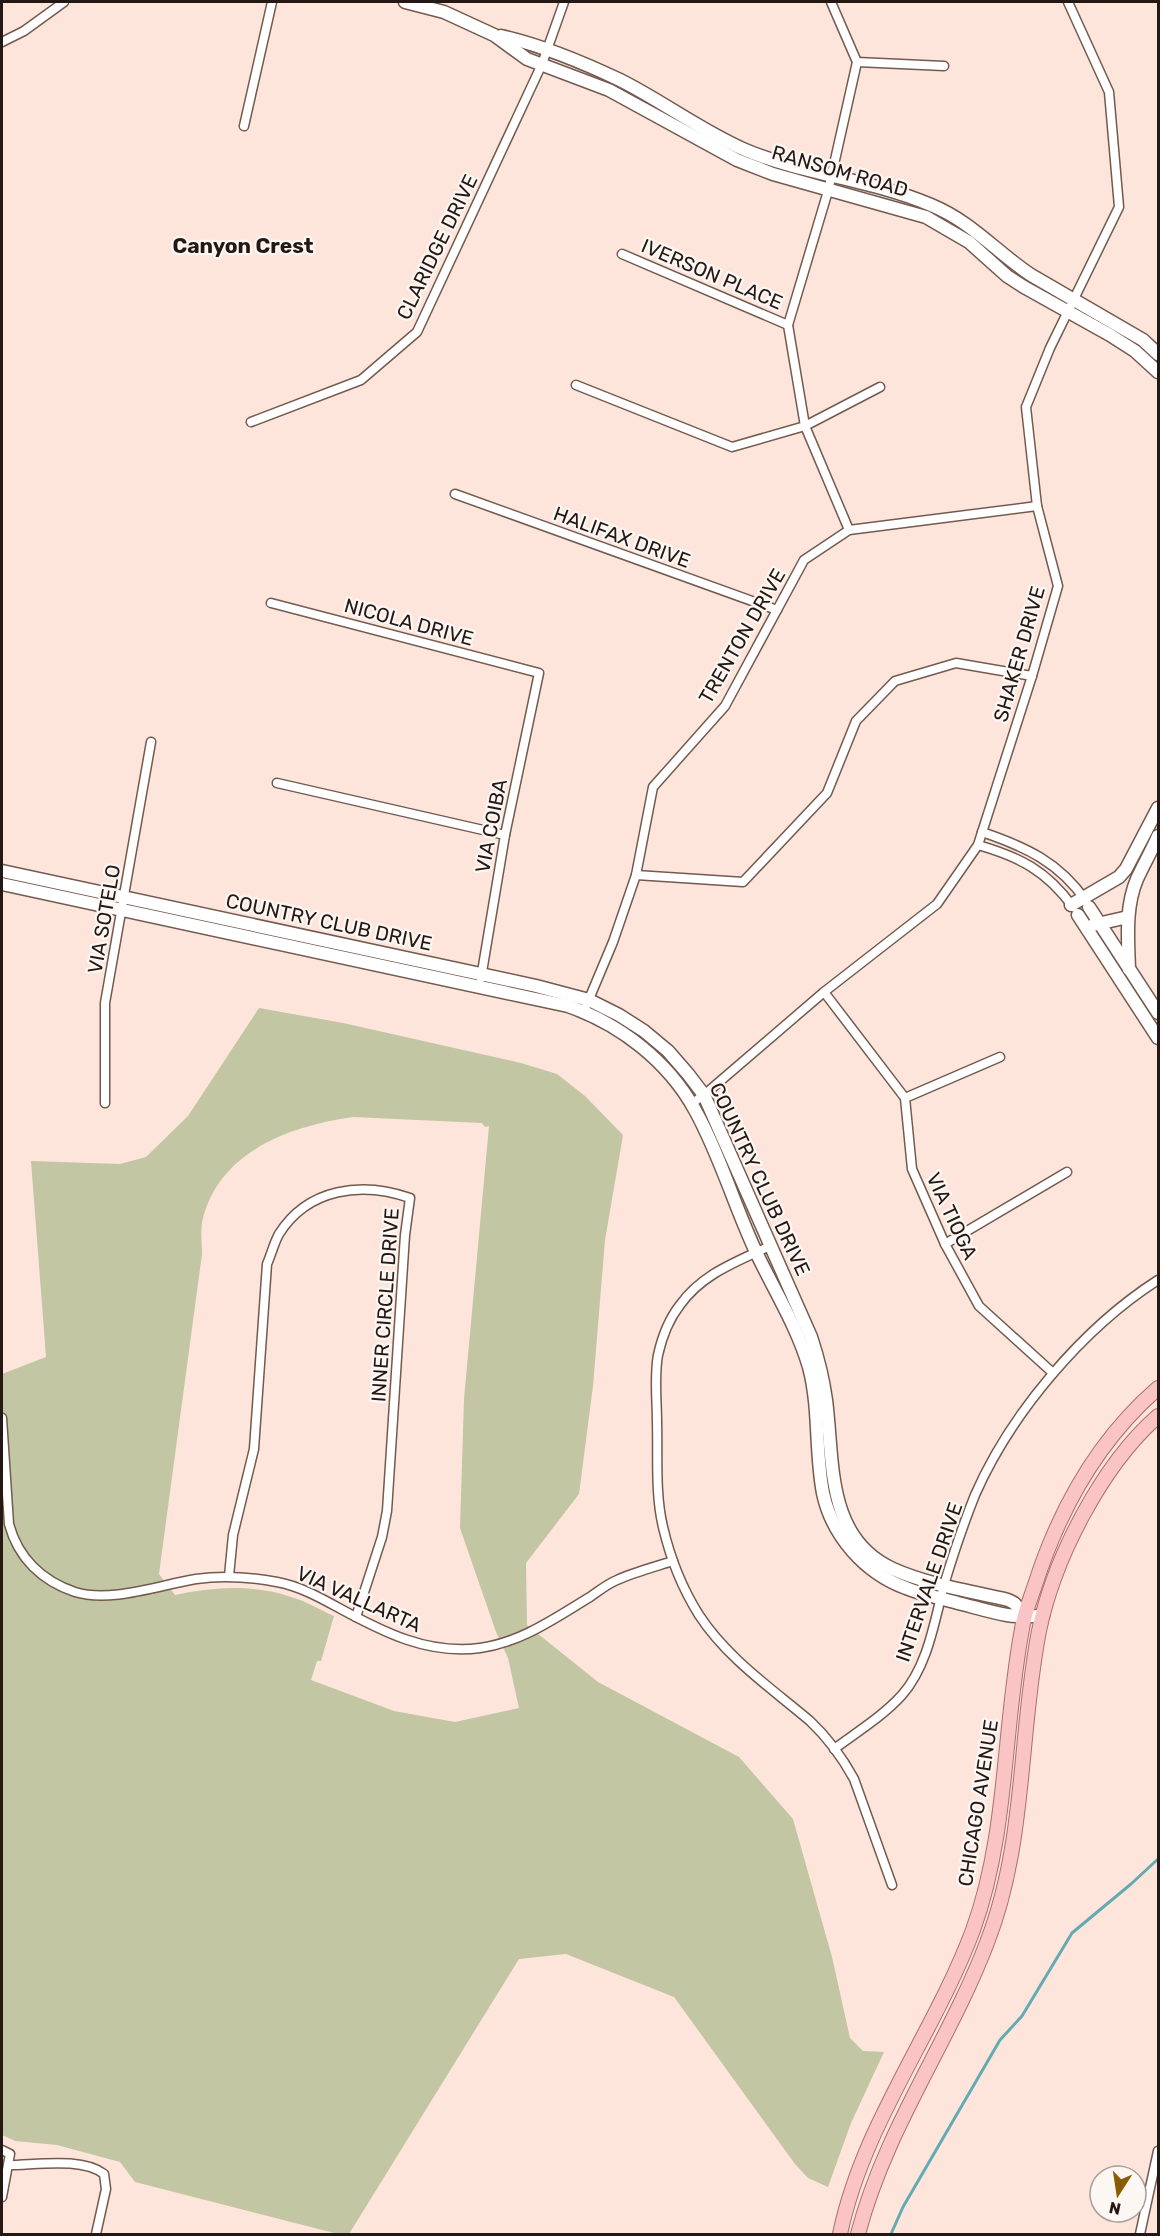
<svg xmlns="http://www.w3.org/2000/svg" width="1160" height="2236" font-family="Rubik,sans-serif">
<rect width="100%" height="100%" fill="#fde5db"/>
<!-- green -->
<path fill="#c2c6a2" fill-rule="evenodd" d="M259,1008L343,1023L521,1063L557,1074L585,1096L623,1135L605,1240L593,1386L579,1494L526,1563L527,1625L598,1682L739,1757L793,1819L832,1957L850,2038L863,2051L884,2052L851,2123L828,2187L808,2178L795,2164L674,1997L566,1954L519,1959L349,2234H338L135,2182L120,2162L57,2145L15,2141L2,2135V1374L46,1357L31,1161L120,1164L146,1157L188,1116ZM353,1117L482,1123L485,1127L489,1126L464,1399L460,1528L496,1632L508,1658L519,1708L455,1722L394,1711L311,1680L317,1661H321L334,1616C320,1610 306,1601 291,1597C252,1584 214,1587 175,1595L159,1574L202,1254C202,1243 200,1229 203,1218C221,1150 291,1126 353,1117Z"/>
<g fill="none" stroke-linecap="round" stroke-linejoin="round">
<!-- stream -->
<path stroke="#63abb3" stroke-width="3" d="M891,2234L903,2207L1000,2040L1022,2016L1072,1933L1131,1884L1158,1859"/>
<!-- street casing -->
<g stroke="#735a4f" stroke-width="11">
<g id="street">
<path d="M831,2L857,62L828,191L788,325L805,426L849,530"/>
<path d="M2,42L24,31L64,2"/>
<path d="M857,62L944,66"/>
<path d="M244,126L272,2"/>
<path d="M622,254L788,325"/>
<path d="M576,385L732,447L805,426L880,387"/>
<path d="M251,422L361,380L417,332L542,64L564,2"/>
<path d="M455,494L777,610"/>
<path d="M271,603L539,673L505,835L481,978"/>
<path d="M277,783L505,835"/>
<path d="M982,832C1026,847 1059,862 1086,901"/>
<path d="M978,845C1020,857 1047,871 1073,907"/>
<path d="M636,875L743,882L827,793L856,721L895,681L956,663L1032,676"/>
<path d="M824,992L905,1098L912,1169L945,1244L979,1306L1053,1373"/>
<path d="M584,1011L613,942L636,875L653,787L725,706L804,560L849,530L1037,506"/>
<path d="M905,1098L1000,1057"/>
<path d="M105,1103V1003L151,742"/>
<path d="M691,1104L704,1095L824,992L937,904L978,845L1032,676L1058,586L1037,506L1026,407L1050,348L1119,207L1109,92L1068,2"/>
<path d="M945,1244L1067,1172"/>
<path d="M770,1246C736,1262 702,1274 680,1305C669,1319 662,1337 658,1355C654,1376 657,1401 657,1423C658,1456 655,1494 663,1527C670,1557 682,1588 699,1615C727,1658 771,1688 810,1721C828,1738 842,1757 854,1779L892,1885"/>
<path d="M2,1418L9,1524C18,1558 42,1581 75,1592C111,1603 159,1585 196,1579C223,1575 250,1577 277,1582C299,1586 319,1597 339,1608C383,1632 428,1655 480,1648C522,1642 555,1618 590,1597C599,1591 607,1584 617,1580C635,1572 654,1567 673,1561"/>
<path d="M229,1576L233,1535L254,1449L267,1264C271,1255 274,1243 279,1234C308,1188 362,1181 410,1198L405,1235L387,1511L382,1537L356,1617"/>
<path d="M834,1749C857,1732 883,1716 902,1695C928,1665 934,1623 944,1585C953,1555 963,1525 975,1495C1011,1413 1083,1328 1158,1280"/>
<path d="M2,2150L10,2154L2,2197"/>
<path d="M8,2165C36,2165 82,2157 104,2174L106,2189L96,2234"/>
<path d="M1140,2234L1158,2151"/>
</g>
</g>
<!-- secondary casing -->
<g stroke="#735a4f" stroke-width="15">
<g id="secondary">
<path d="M405,2L444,12L494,35L527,59L609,90L737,160L773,174L926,217L969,242L1007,276L1024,287L1110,335L1135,351L1158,372"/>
<path d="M501,36C541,45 582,62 620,80C662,101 700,130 743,149C803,175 871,179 931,205C972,222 995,251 1031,275L1143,340L1158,354"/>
<path d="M2,871L536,986L589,1000L619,1015L644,1031L668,1051L688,1074L704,1095L811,1337C818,1358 823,1378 826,1400C834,1461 825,1538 893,1569C929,1585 970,1591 1008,1600L1014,1603L1025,1615"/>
<path d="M2,884L568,1006C620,1024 668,1061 695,1110C720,1155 734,1205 756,1252C774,1290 797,1326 809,1367C820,1408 815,1452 823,1493C832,1536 865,1573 906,1588C923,1595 941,1598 958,1603C974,1607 990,1612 1007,1615C1018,1617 1031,1616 1043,1616"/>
<path d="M1071,905L1119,877L1126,869L1158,808"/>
<path d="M1089,907L1158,1013"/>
<path d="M1078,915L1158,1038"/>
<path d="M1093,925L1128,917"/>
<path d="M1129,969C1128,939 1125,907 1137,879C1144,864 1152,850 1158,836"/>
</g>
</g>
<!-- primary casing -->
<g stroke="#ac6e6e" stroke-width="16">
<g id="primary">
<path d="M840,2234C863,2124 934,2034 973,1930C1008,1834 1003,1729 1022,1629C1024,1614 1030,1600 1035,1585C1059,1510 1098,1440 1158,1388"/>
<path d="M858,2234C886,2127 950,2041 988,1940C1026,1841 1019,1733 1039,1631C1054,1558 1102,1465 1158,1416"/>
</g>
</g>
<!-- street -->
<use href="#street" stroke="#fff" stroke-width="8"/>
<!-- secondary -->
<use href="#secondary" stroke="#fff" stroke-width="12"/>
<!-- primary -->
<use href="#primary" stroke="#fac4c5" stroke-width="14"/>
</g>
<g text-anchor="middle" stroke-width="4.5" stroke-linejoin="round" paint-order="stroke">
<!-- street labels -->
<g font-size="20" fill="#231814" stroke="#fdf7f4">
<text transform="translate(840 171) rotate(16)" y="7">RANSOM ROAD</text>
<text transform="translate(437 247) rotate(-64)" y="7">CLARIDGE DRIVE</text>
<text transform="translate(712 274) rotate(23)" y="7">IVERSON PLACE</text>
<text transform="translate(622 537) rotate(20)" y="7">HALIFAX DRIVE</text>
<text transform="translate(409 622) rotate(15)" y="7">NICOLA DRIVE</text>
<text transform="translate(742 636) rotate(-60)" y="7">TRENTON DRIVE</text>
<text transform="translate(1019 654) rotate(-74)" y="7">SHAKER DRIVE</text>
<text transform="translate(491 826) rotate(-79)" y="7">VIA COIBA</text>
<text transform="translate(104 919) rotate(-80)" y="7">VIA SOTELO</text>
<text transform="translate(329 922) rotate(12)" y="7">COUNTRY CLUB DRIVE</text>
<text transform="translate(760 1179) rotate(65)" y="7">COUNTRY CLUB DRIVE</text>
<text transform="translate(952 1216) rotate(65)" y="7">VIA TIOGA</text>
<text transform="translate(385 1305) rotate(-86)" y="7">INNER CIRCLE DRIVE</text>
<text transform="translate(929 1582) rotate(-71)" y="7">INTERVALE DRIVE</text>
<text transform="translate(359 1599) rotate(24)" y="7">VIA VALLARTA</text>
<text transform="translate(978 1803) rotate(-81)" y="7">CHICAGO AVENUE</text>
</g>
<!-- neighbourhood labels -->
<g font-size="21" font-weight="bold" fill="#231814" stroke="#fdf7f4">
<text x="243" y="253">Canyon Crest</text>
</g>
</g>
<!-- border -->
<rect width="1160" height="2236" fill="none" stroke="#231814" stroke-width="6"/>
<!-- north arrow -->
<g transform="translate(1118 2194) rotate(192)"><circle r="28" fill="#fdf7f4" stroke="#a69e9a" stroke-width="1.5"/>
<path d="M0-4.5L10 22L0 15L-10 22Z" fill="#8a5c00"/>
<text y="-9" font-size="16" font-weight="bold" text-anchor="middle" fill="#231814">N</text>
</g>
</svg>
